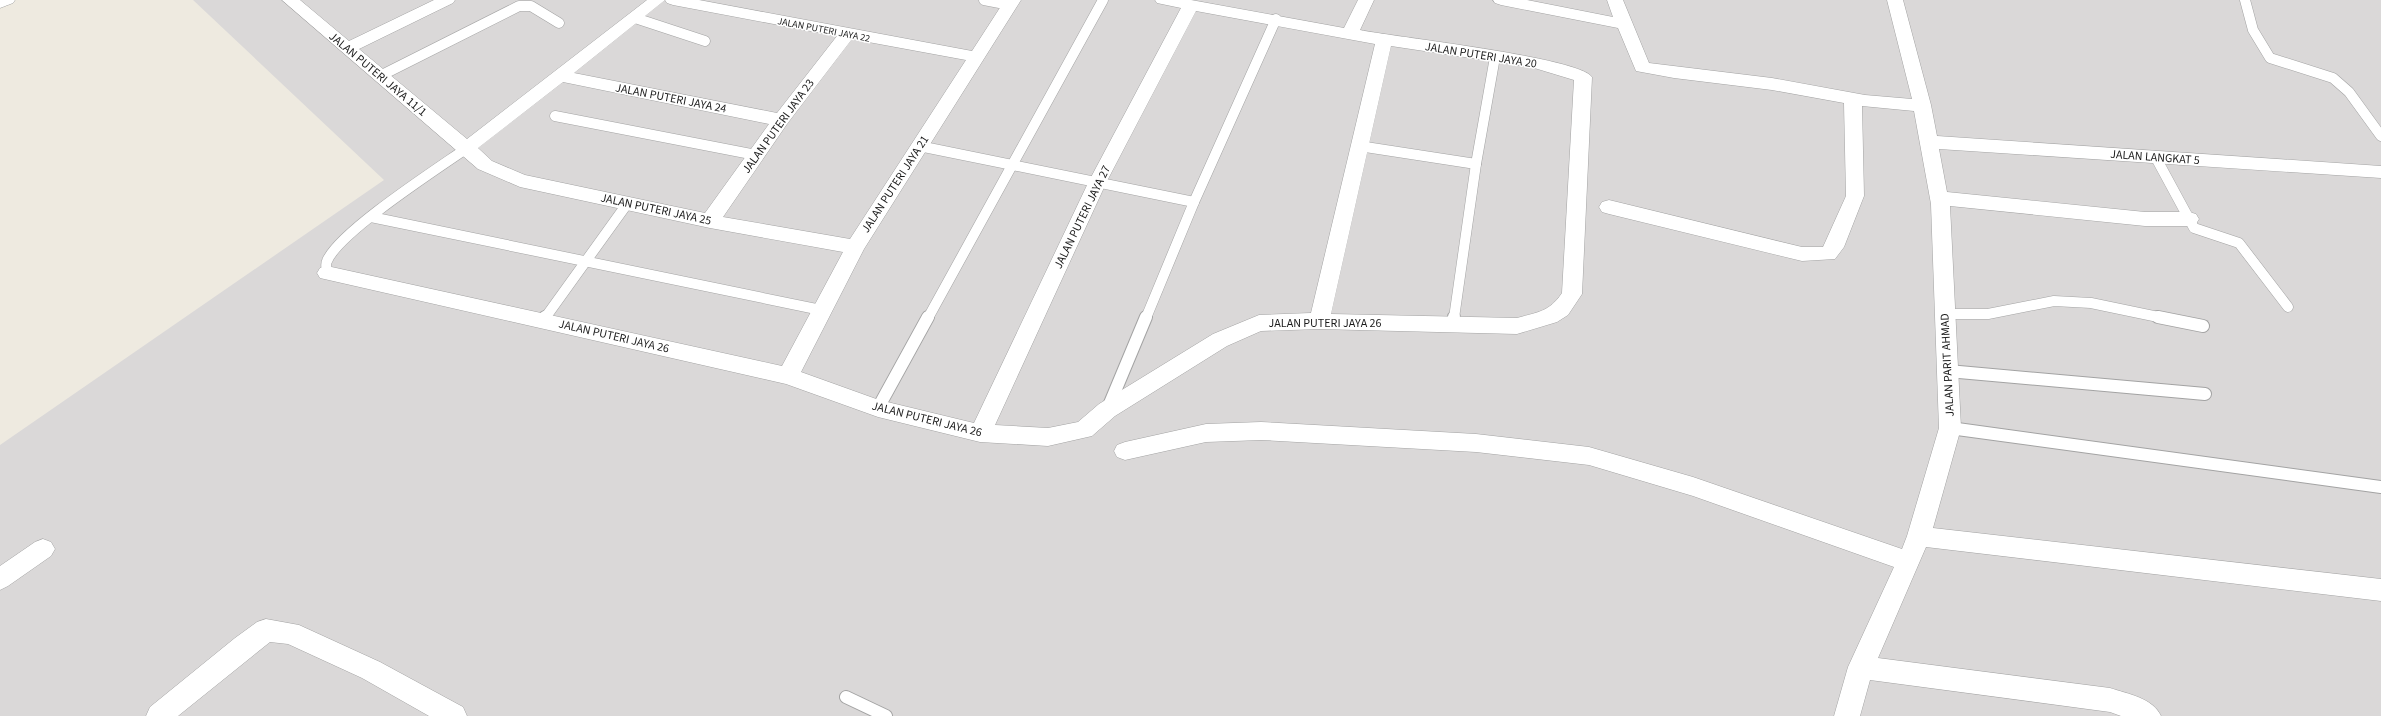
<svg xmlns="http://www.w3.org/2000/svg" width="2381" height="716" font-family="'Source Sans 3',sans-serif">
<rect width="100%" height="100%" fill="#eeeae0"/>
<!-- residential -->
<path fill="#dad8d8" d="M193,0H2381V716H0V445L384,180Z"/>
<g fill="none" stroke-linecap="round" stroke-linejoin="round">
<!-- lane-far1 casing -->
<g stroke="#a3a3a3" stroke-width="11">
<g id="lane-far1">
<path d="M984,0L1010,5"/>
<path d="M2245,0L2253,30L2270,58L2333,78L2349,92L2381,136"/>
<path d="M635,18L705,41"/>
<path d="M380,76L519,6H531L559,23"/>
<path d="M555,116L756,155"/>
<path d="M919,146L1194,202"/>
<path d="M1359,146L1476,164"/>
<path d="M2155,156L2194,228L2239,243L2288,307"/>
<path d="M371,217L821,310"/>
<path d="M327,273C327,269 325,264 327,261C339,232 437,169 467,148"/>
<path d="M1945,314H1988L2054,301L2091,303L2163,318"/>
<path d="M545,318L627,204"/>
<path d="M928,318L1103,0"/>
<path d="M1146,318L1194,202L1276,19"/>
<path d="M1454,318L1476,164L1495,57"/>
</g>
</g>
<!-- lane casing -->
<g stroke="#a3a3a3" stroke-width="14">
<g id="lane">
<path d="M2158,317L2203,326"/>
<path d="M543,320L545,317"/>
<path d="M1453,325L1454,317"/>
<path d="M1948,371L2205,394"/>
<path d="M878,408L928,317"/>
<path d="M1108,408L1146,317"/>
<path d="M1950,428L2381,487"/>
<path d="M846,697L886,716"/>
</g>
</g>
<!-- street casing -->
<g stroke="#a3a3a3" stroke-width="1">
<g id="street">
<path d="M0,0H15L13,3L0,8Z"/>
<path d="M282,0H300L349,41L434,0H455L453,3L359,49L467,139L647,0H699L972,51L1005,0H1021L864,249L801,372L879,400L974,423L1089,181L1181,8L1157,3L1155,0H1191L1344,28L1358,0H1374L1360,30C1394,37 1578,57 1592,77L1582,294L1568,315L1557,322L1517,334L1319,329L1261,331L1227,346L1115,416L1092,436L1048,446L980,442L878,417L786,384L320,278L317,273L320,268L327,266L782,366L843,252L710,228L520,187L478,169ZM665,0L667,3L673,5L837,36L777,113L574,73ZM1196,11L1375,44L1311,313L1259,315L1213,334L1099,404L1078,422L1048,428L995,425L1107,181ZM852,39L966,60L850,239L723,217L787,124ZM1391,46L1531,67L1574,80L1562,293C1549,312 1538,312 1517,318L1331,314ZM563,82L769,124L705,213L525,175L492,161L478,148Z"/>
<path d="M1493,0H1527L1613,17L1607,0H1623L1649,63L1772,78L1865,95L1912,99L1887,0H1903L1931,105L1937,136L2381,166V178L1939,149L1947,192L2145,212H2189L2196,214L2199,219L2196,224L2189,226H2145L1950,206L1961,428L1933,528L2381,579V601L1926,547L1878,658L2110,688C2128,694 2153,698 2161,716H2121L2110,712L1870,680L1860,716H1834L1848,667L1894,567L1693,496L1589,465L1476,452L1261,440L1206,442L1125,460L1117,457L1114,451L1117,445L1125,442L1206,424L1261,422L1476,434L1589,447L1693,477L1902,549L1907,536L1939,428L1931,204L1914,111L1862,106L1864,196L1844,247L1835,259L1802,261L1609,214L1602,212L1599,207L1602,202L1609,200L1802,247H1823L1846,196L1844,103L1772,90L1674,78L1636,71L1618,28L1501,5L1495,3Z"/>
<path d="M43,539L51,542L55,549L51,556L8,586L0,590V566L35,542Z"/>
<path d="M266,619L299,625L380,662L463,707L467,716H429L362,678L288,644L270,642L178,716H146L150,707L235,638L257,622Z"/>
</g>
</g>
<!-- lane-far1 -->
<use href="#lane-far1" stroke="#fff" stroke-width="10"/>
<!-- lane -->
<use href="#lane" stroke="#fff" stroke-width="12"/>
<!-- street -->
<use href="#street" fill="#fff" fill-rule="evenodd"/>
</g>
<g text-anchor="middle" stroke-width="3" stroke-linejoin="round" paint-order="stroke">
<!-- far-street labels -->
<g font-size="10" fill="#1c1c1c" stroke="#fff">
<text transform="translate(824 29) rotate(11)" y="4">JALAN PUTERI JAYA 22</text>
</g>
<!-- street labels -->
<g font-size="12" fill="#1c1c1c" stroke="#fff">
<text transform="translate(1481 55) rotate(9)" y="4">JALAN PUTERI JAYA 20</text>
<text transform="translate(378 74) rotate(40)" y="4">JALAN PUTERI JAYA 11/1</text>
<text transform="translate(671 98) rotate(11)" y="4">JALAN PUTERI JAYA 24</text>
<text transform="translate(778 126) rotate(-54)" y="4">JALAN PUTERI JAYA 23</text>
<text transform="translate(2155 157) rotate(4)" y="4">JALAN LANGKAT 5</text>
<text transform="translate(895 184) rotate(-57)" y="4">JALAN PUTERI JAYA 21</text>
<text transform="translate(656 209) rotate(12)" y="4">JALAN PUTERI JAYA 25</text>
<text transform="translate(1082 217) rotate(-64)" y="4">JALAN PUTERI JAYA 27</text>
<text x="1325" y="327">JALAN PUTERI JAYA 26</text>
<text transform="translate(614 336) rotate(13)" y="4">JALAN PUTERI JAYA 26</text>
<text transform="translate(1947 365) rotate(-93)" y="4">JALAN PARIT AHMAD</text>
<text transform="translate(927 419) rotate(14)" y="4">JALAN PUTERI JAYA 26</text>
</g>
</g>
</svg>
